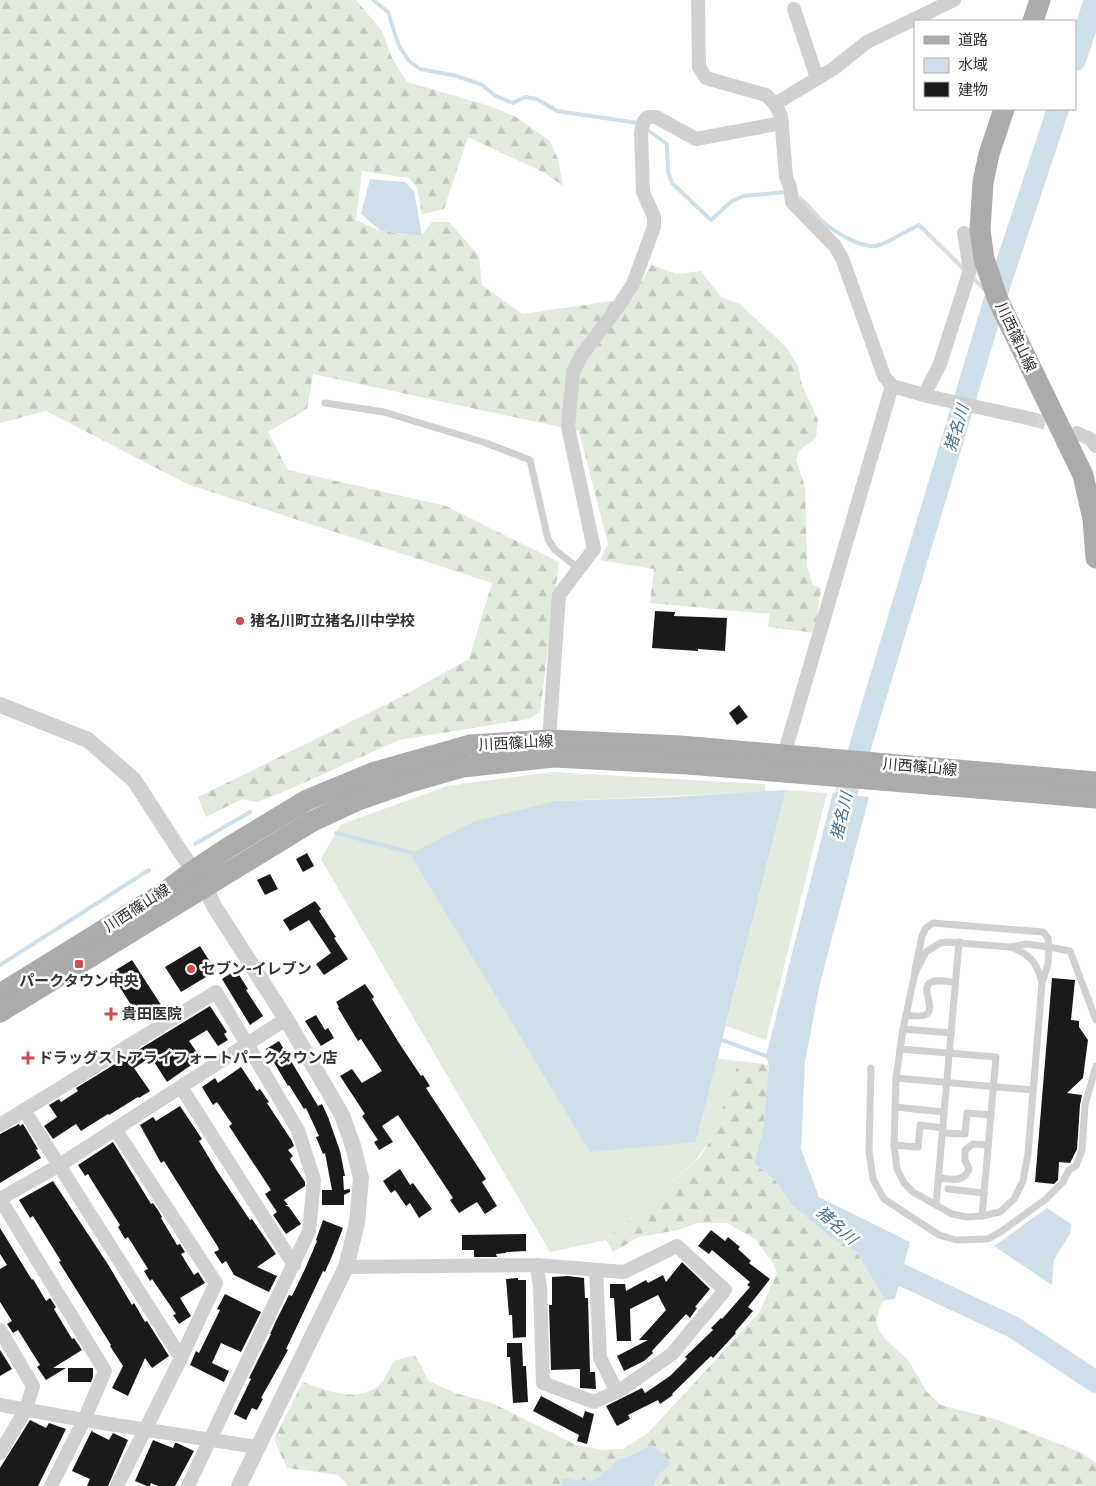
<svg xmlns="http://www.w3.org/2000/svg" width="1096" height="1486" font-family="'Fira Sans Condensed','Noto Sans JP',sans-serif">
<defs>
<pattern id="forest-firs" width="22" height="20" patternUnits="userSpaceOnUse" patternTransform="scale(1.25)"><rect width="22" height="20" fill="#e2e9dd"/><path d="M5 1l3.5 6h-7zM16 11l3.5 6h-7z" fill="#c2c8be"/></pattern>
</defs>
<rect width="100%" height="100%" fill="#fff"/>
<!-- grass -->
<g fill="#e2e9dd">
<path d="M552,772L765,784L766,792L555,801L696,1142L717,1059L739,1061L712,1138L696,1160L606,1240L550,1252L321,859L340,825L447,786Z"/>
<path d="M786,790L827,793L766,1040L726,1026Z"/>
</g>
<!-- forest -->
<g fill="url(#forest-firs)">
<path d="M0,0H356L382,31L392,58L407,82L490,106L516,117L550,141L558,159L563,186L545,173L468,137L444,209L422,214L417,188L409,178L362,171L356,220L381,231L421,236L432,222H449L479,256L482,285L522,314L633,298L651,265L677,274L701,271L721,297L740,304L787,348L798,366L802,385L818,420L816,438L800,450L796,459L805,487L807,566L813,585L821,588L815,633L768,627L769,614L650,603L654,569L600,560L608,544L579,431L313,374L307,409L268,432L288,470L446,506L559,562L540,712L529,719L399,740L288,790L257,802L242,799L206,817L198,797L395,700L469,659L492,583L187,484L46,411L0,423Z"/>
<path d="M739,1061L769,1065L763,1130L754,1163L776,1181L792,1205L831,1238L856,1251L885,1300L881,1304L876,1321L879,1330L885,1339L908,1360L927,1392L941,1405L998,1420L1082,1453L1096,1463V1486H654L662,1452L651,1445L632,1455L618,1459L597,1479L587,1481L563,1478L561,1482L562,1486H348L338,1475L287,1468L274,1439L303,1382C326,1390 354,1403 377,1387C384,1383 389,1369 394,1361L415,1355L429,1381L455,1393L492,1403L576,1445L604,1450L623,1449L648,1433L759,1313L777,1273L773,1263L755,1239L727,1223H697L678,1230L639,1237L613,1252L606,1240L700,1157L712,1138Z"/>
</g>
<!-- water -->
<g fill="#cfdfe9">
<path d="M370,179L405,182L414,191L422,236L381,231L361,214Z"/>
<path d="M786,790L696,1142L590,1152L410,854L475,821L555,801L673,797Z"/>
<path d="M833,793L869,797L819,988L805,1062L801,1149L819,1197L910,1242L895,1299L885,1300L856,1251L831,1238L792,1205L776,1181L754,1163L763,1130L769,1065L766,1056Z"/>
<path d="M1047,1208L1071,1224L1070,1234L1054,1259L1052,1285L994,1246Z"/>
<path d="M651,1445L662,1452L671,1463L657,1476L654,1486H562L561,1482L563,1478L587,1481L597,1479L618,1459L632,1455Z"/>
</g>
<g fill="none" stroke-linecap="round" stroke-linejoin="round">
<!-- stream -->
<g stroke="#cfdfe9" stroke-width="4">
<path d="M373,0L388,12L399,46L409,61L420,69L457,76L482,85L496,96L513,103L525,97L537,99L557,111L638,123L667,144L668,172L672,183L711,220L732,201L744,196L787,192"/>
<path d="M796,196C806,201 813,212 821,220C833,231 863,251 880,245C893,240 906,231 919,225L966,271"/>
<path d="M971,276L985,290"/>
<path d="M336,833L417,854"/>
<path d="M195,844L250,812"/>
<path d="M0,965L149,870"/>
<path d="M719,1039L769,1057"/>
</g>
<!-- river -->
<g stroke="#cfdfe9" stroke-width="22">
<path d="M1075,60L1095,0"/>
<path d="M839,825L848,787L995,299L1058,109"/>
<path d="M875,1259L887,1268L1013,1327L1096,1382"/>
</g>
</g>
<!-- building -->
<g fill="#1a1a1a">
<path d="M655,611L675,612L674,616L727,618L725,651L698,649V651L652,648Z"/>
<path d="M739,705L748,717L737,725L729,713Z"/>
<path d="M307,853L314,866L303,872L296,859Z"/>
<path d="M270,874L278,889L265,895L257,880Z"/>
<path d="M315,901L321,909L319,911L336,937L334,938L348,959L324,975L316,964L331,953L309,920L290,931L283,920Z"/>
<path d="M200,946L216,971L181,992L165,967Z"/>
<path d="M132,960L163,1008L141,1021L111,973Z"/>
<path d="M236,970L248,989L246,990L263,1016L250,1025L222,979Z"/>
<path d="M1052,978L1075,980L1071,1020L1079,1021V1027L1088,1040L1083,1078L1067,1093L1082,1095L1080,1105L1077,1149L1070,1163L1059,1162L1058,1180L1054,1184L1035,1182Z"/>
<path d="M365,984L374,997L372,999L399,1043L421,1076L423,1075L430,1086L426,1088L486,1179L482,1182L497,1206L485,1214L477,1202L459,1213L450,1200L453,1198L398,1115L382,1126L393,1142L379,1150L374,1142L378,1140L362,1116L365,1114L340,1076L352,1069L362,1083L382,1071L361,1039L358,1041L338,1008L339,1007L336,1002Z"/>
<path d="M210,1006L227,1032L224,1034L228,1040L218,1046L207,1030L189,1041L201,1058L167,1082L151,1057L134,1068L150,1091L139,1098L138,1097L109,1115L108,1114L81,1131L76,1124L53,1139L44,1126L57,1117L49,1105L59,1099L61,1102L78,1091L76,1088Z"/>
<path d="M316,1015L325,1030L328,1028L334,1038L321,1046L305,1021Z"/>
<path d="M279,1041L318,1106L322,1104L328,1117L340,1151L345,1176H343L344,1190L350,1189V1192L344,1195V1205H322V1190H332L325,1153L323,1154L316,1137L319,1136L306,1108L304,1109L289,1085L288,1086L266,1049Z"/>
<path d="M241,1067L257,1091L260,1089L269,1102L267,1103L292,1141L294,1146L288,1150L293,1156L290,1159L305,1182V1186L284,1200L288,1205H285L289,1207L301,1224L286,1234L273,1215L277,1212L265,1194L271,1190L229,1126L232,1124L217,1102L213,1105L202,1087L215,1078L218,1083Z"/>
<path d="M180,1106L202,1139L199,1141L217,1171L250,1220L252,1219L276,1254L257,1267L277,1276L269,1292L234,1275L226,1261L222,1264L214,1252L219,1250L218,1247L164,1161L161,1163L140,1125L153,1117L156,1121Z"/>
<path d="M19,1124L20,1126L23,1124L38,1149L36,1150L41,1158L0,1183V1134Z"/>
<path d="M113,1142L151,1204L153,1203L158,1210L162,1217L161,1218L177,1245L180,1244L185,1252L181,1254L194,1275L198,1272L205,1283L180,1298L191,1316L179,1324L173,1315L176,1314L152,1279L150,1281L144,1271L148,1269L128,1237L125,1239L118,1227L120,1225L92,1181L88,1174L85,1176L78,1165Z"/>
<path d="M400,1169L410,1185L413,1183L432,1209L419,1218L410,1203L406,1206L395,1190L391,1193L383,1181Z"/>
<path d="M53,1181L109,1266L132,1305L134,1303L145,1322L147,1321L169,1356L152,1368L145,1358L128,1396L112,1388L123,1366L110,1346L111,1345L59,1262L61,1261L33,1216L30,1218L19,1200Z"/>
<path d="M323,1220L343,1228L332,1256L325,1272L323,1271L298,1324L286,1349L288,1350L261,1398L263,1399L257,1410L252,1408L246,1420L234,1414L251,1379L249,1378L271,1334H270L277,1319L289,1295L292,1296L305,1269L317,1241L316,1240Z"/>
<path d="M0,1228L32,1280L33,1279L46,1301L50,1298L56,1307L54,1309L72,1339L74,1338L82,1350L53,1368H66L46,1380L37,1367L40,1365L18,1330L13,1333L7,1324L12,1321L0,1302V1269L7,1265L0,1254Z"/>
<path d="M711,1230L725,1241L728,1237L740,1247L738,1249L751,1261L749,1263L770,1279L748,1307L753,1311L735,1332L736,1333L713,1358L711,1356L672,1394L673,1395L660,1404L658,1400L628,1415L630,1419L617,1426L606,1406L642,1388L645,1393L670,1376L687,1359L685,1357L713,1330L711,1328L721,1318L722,1319L750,1287L747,1285L750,1282L712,1250L709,1254L698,1246Z"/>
<path d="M526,1234V1251L506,1252V1253L496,1254L497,1257H474V1250H462V1235Z"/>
<path d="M682,1262L710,1289L695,1307L697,1308L690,1318L686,1314L652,1351L653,1353L644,1361L624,1371L617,1356L648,1340H639L666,1310L658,1295L630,1309L631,1341H617L614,1298H610V1284H625L626,1291L646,1280L648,1283L663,1275L666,1282Z"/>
<path d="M568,1276L584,1278L585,1298H588L590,1372H595L596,1389L580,1388V1369L551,1370L549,1305H552V1277Z"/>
<path d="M518,1278V1280H526V1337L513,1338L512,1315H509L506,1279Z"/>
<path d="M225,1294L261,1312L241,1352L221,1343L212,1363L229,1371L224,1382L190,1365L196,1351L199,1353L220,1310L217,1309Z"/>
<path d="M507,1343H522L523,1366H526L528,1402L513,1403L510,1357H507Z"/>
<path d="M0,1350L12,1369L0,1376Z"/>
<path d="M68,1368H93V1377L91,1382H68Z"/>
<path d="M541,1396L583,1418L585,1411L594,1414L587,1444L577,1441L579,1435L533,1411Z"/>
<path d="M30,1420L46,1428L49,1423L66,1429L38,1486H0V1468Z"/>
<path d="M92,1430V1433L93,1430V1432L109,1440L113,1433L128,1440L108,1486H87L90,1479L72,1471Z"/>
<path d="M153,1440L173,1448L175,1443H177L194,1451L175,1486H158L151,1483L150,1486H147L135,1481Z"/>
</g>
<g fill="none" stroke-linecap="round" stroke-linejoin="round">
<!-- minor-tunnel -->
<path stroke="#d6d6d6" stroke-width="14" stroke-dasharray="14 7" stroke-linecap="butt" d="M1032,419L1064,429"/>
<!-- service -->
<g stroke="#d0d0d0" stroke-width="7">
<path d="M325,403L384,412L486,443L530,460L548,539L555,550L579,569"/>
<path d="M1010,947C1030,954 1037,962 1042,983L1028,1154L1023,1181L1014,1199L1000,1212L982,1216L967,1217L952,1214L913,1192L904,1183L897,1169L894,1145L896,1078L903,1029L915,973L926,952L940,943L947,942L1010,947L1026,944L1049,947L1048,964L1042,983"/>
<path d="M915,970L922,936L926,928L933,923L1043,932L1048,938L1049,947L1070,951L1096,1020"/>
<path d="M906,1015C954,1023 910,985 935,981C941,980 949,982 955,982"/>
<path d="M903,1029L951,1033"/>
<path d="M900,1049L996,1057L982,1216"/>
<path d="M871,1068L869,1151L873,1179L884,1199L939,1235L956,1240L988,1239L1002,1231L1046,1199L1063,1182L1069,1170L1076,1166L1082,1150L1085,1105L1096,1066"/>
<path d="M896,1078L1033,1090"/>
<path d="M895,1107L944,1112"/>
<path d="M943,1133L965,1134L967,1113L991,1115"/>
<path d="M894,1145L918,1147L920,1125L943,1128"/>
<path d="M939,1178C951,1179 964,1183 969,1169L965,1160V1150L973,1144L988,1145"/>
<path d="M948,1189L984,1193"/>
<path d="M936,1205L959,942"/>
</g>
<!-- minor -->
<g stroke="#d0d0d0" stroke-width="14">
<path d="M698,0L699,67L706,78L766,95L775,104L781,116L786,177L790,187L792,202L835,246L842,258L884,376L892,386L931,397L1032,419"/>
<path d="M794,9L817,78"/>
<path d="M775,104L833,69L867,42L954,0"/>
<path d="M924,395L940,364L970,270L964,233"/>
<path d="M1077,433L1090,439L1096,446"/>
<path d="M549,740L559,595L594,549L568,427L573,373L581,356L618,307L633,284L654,227V217L643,192L641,132L644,121L648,117H656L696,139L782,123"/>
<path d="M784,755L892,386"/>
<path d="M181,1087L294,1265"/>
<path d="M24,1110L181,1358"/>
<path d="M0,1125L216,992L298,1130L314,1180L309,1231L188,1486"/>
<path d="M115,1129L216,1283L181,1358L117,1486"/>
<path d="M0,1199L58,1166L286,1019"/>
<path d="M0,1199L105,1371L84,1420L51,1486"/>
<path d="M346,1267L537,1265L624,1272L677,1246L725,1290L672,1354L622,1389L594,1402L543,1383L540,1288L537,1265"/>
<path d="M596,1270L600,1358L617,1392"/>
<path d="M0,1330L33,1386L26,1409L0,1453"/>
<path d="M0,1405L84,1420L257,1447"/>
</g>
<!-- tertiary -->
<path stroke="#d0d0d0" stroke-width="16" d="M0,705L88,740L134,780L180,851L205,887L214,906L286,1019L342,1115L353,1146L361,1178L357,1223L346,1267L239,1486"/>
<!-- primary -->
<g stroke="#ababab" stroke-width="21">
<path d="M1033,21L1040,0"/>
<path d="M1004,109L989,154L983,182L980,230L984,259L998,300L1083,475L1093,519L1096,558"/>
<path d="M0,994L165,892L193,871L226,849L307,800L375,772L470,745L549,740L681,746L1096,782"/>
<path d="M0,1012L311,822L358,800L407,783L463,767L554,757L688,764L1096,798"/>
</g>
</g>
<!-- markers -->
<g fill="#d64950" stroke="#fff" stroke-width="2">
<circle cx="240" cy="621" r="5"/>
<rect x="74" y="959" width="10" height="10" rx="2.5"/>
<circle cx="191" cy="969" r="5"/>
<path d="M108.5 1006.5h5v5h5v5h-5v5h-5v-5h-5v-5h5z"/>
<path d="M25.5 1050.5h5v5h5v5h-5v5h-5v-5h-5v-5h5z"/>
</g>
<g text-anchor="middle" stroke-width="5" stroke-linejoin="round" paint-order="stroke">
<!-- street labels -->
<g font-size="15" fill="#333" stroke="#fff">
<text transform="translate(1016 337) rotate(65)" y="5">川西篠山線</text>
<text transform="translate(516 743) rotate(-3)" y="5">川西篠山線</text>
<text transform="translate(920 767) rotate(5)" y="5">川西篠山線</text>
<text transform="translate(137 908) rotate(-33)" y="5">川西篠山線</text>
</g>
<!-- poi labels -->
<g font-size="15" font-weight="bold" fill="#333" stroke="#fff" text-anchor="start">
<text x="250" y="626">猪名川町立猪名川中学校</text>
<text x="201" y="974">セブン-イレブン</text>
<text x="79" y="986" text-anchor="middle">パークタウン中央</text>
<text x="122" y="1019">貴田医院</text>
<text x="38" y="1063">ドラッグストアライフォートパークタウン店</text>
</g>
<!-- water labels -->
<g font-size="16" font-style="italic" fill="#47718f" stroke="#fff">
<text transform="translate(956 428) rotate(-73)" y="6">猪名川</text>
<text transform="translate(841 816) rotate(-77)" y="6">猪名川</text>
<text transform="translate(837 1225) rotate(42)" y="6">猪名川</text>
</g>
</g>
<!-- legend -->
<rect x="914" y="20" width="162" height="90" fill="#ffffff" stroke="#adadad"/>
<rect x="924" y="36" width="25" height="8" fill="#ababab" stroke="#adadad"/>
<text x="958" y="45" font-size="15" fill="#333333">道路</text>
<rect x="924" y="58" width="25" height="15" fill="#cfdfe9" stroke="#adadad"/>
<text x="958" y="70" font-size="15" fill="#333333">水域</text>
<rect x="924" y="82" width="25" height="15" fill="#1a1a1a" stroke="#adadad"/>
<text x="958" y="95" font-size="15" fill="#333333">建物</text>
</svg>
